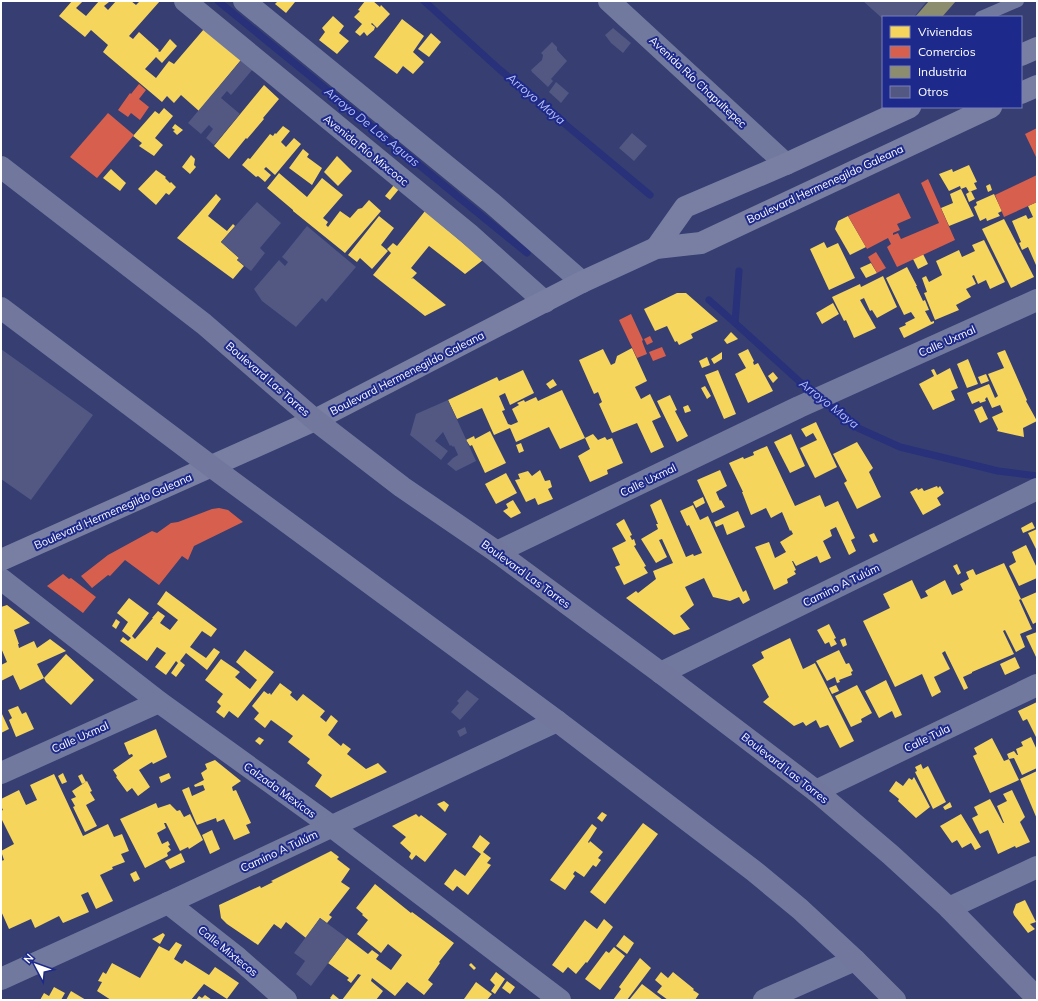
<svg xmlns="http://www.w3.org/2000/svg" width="1038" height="1001" font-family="Mulish,sans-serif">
<rect width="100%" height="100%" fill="#363e72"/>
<!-- homes -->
<g fill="#f6d55c">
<path d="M72,1H83L76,8L86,16L99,1H108L109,2L104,6L108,10L116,1H131L136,5L140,1H160L129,36L133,39L139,32L159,50L158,51L160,52L170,39L177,46L162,63L156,57L145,69L156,78L169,61L174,64L204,29L241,60L199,111L181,95L174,103L167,96L162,102L103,52L108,45L91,30L85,37L59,16Z"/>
<path d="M278,1H294L295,2L286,13L275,4Z"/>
<path d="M365,1H373L380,7L381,5L390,14L377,28L372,23L371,24L375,27L374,30L367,36L364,32L360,36L355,32L362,24L354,17L360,11L358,10Z"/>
<path d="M333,16L344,26L339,33L349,41L337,54L319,40L325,32L322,28Z"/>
<path d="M402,19L424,36L413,52L424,62L413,74L403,66L397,74L374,57Z"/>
<path d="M431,33L441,42L429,57L418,49Z"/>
<path d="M264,85L279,99L263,118L264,119L247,139L246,138L229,159L214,146Z"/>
<path d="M164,108L173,116L155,138L163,145L154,156L139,146L142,143L133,136L155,111L159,114Z"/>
<path d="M175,124L183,130L177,135L173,131L175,130L172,128Z"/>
<path d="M283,126L290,131L281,142L286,147L294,138L301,144L275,175L266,167L264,169L271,175L265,182L258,176L256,177L242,165L248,158L250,159L270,134L273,136L275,133L276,134Z"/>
<path d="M303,149L309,154L307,157L322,168L312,185L289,168Z"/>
<path d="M191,155L195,159L194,165L196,167L190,174L182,167Z"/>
<path d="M337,156L352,171L338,186L324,172Z"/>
<path d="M969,165L977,182L974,183L977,189L969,192L966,187L961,189L960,186L949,191L939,174L952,169L953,172Z"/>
<path d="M111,169L126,183L120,191L103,178Z"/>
<path d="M156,170L166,177L165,178L170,183L171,182L176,187L169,195L166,193L156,205L138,189Z"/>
<path d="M279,173L307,197L322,178L343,195L323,218L328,222L326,225L328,227L340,211L350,218L358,209L362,208L369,200L381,211L345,253L293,211V210L267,188Z"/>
<path d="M990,184L992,190L988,192L986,186Z"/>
<path d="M394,185L399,189L390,200L385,196Z"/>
<path d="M961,189L974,216L949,226L941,208L953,203L950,194Z"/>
<path d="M971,191L975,199L969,202L966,194Z"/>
<path d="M216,194L221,199L208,216L227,231L233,224L235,226L221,242L239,258L237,260L244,266L233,279L177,238Z"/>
<path d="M994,194L1002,211L998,213L1000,216L987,221L986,218L980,221L974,207L977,205L976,202Z"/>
<path d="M1037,202V264L1036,265L1028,247L1022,250L1019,243L1021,242L1012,221L1026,215L1028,219L1033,217L1028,206Z"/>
<path d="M425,211L483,260L465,274L429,246L411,268L417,273L411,279L413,278L446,305L425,316L373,275L391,253L387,249L393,243L397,246Z"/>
<path d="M379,216L394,228L381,245L388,251L372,269L360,258L357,262L348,255Z"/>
<path d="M848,216L866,247L850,255L835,229L838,221Z"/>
<path d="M1004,219L1034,277L1011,288L982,229Z"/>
<path d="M984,240L1005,282L990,289L986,280L978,284L974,275L972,276L976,284L966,289L971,297L956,305L959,310L935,320L924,293L927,292L922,278L926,276L929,282L942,275L936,261L959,250L962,257L975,251L972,245Z"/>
<path d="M824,242L827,248L838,243L855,278L829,290L810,249Z"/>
<path d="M923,254L928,264L918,269L913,259Z"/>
<path d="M871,263L877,273L866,278L860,268Z"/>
<path d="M907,267L917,286H916L923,301L925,300L929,310L925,311L931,322L934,321V323L904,338L899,328L906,325L905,323L915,318L911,312L904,315L886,278Z"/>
<path d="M883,276L897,307L877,318L872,310L870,311L864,298L860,300L876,328L854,338L846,320L844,321L832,297L860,284L861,287Z"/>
<path d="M677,293H686L718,321L691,334L693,338L679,345L677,341L675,342L667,326L655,331L644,309Z"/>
<path d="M833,303L839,314L822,324L816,313Z"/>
<path d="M731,332L738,339L727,344L724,340Z"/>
<path d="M632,348L647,381L635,387L641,399L650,394L661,417L652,421L664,447L651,453L637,423L612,433L599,404L602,402L598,392L594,394L579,360L603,349L611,365L615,363L617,356Z"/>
<path d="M748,349L754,361L753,362L754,365L758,363L773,391L748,403L735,374L746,368L738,354Z"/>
<path d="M1005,350L1027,400L1026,401L1037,421L1023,428L1024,437L997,431L998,429L992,417L1003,412L1000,405L992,408L987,397L985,399L986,401L980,403L979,401L972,404L967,393L989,384L995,398L998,396L988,374L1004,368L997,353Z"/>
<path d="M722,352V359L714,364L711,359Z"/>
<path d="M707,357L710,365L702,368L699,361Z"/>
<path d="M968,359L978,384L967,388L957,364Z"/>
<path d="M950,368L958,388L951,391L955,400L933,410L919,384L934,376L931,370L934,369L937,375Z"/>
<path d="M523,370L534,393L510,405L505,393L499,396L505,410L502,411L508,424L511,425L518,422L512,409L519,405L517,403L524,400L525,402L536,397L538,401L562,390L585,438L560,449L549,427L516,442L510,428L494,435L482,408L457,419L448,400L497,377L499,381Z"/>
<path d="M718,370L736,414L724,419L705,375Z"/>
<path d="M773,372L778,378L773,383L768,376Z"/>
<path d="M986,374L989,381L981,384L978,377Z"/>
<path d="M553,379L557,385L550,389L546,384Z"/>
<path d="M705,386L711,396L707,399L701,388Z"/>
<path d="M670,395L677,410L675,411L688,436L677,442L657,401Z"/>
<path d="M688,405L691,411L685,413L683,407Z"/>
<path d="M982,406L988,419L980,423L974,410Z"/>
<path d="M816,422L837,467L815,478L800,448L817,440L813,433L806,437L801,429Z"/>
<path d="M490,431L506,463L485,473L472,445L470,446L466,440L474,436L475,439Z"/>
<path d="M593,434L598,440L605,437L607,440L612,438L623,463L607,470L608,474L590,482L578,456L590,449L585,438Z"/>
<path d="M791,434L805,466L790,473L774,442Z"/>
<path d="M857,442L873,468L869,472L881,497L857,509L844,483L847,481L833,454Z"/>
<path d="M521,443L524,451L519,453L516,445Z"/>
<path d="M767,446L795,506L820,495L825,507L838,501L855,538L851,540L856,551L849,555L836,527L830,530L832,536L823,541L831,558L820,563L817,556L796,566L793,561H792L796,570L794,571L796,574L787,579L788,583L774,590L755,547L769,542L775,558L786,552L780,542L793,534L791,530L790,531L782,512L771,518L766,508L751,515L742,492H743L729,463L743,457L744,459L754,455L753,452Z"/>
<path d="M540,470L545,481L550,480L552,487L548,489L553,499L538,505L535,498L526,502L515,480L520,479L518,474L528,471L532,476Z"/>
<path d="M720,470L727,486L716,492L720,501L721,500L725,507L712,513L697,480Z"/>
<path d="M506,473L517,493L496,504L485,484Z"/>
<path d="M937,486L938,488L940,486L944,493L937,498L941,505L923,515L910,492L917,488L918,490L922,488L924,491Z"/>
<path d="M703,497L705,503L696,508L693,502Z"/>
<path d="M661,499L686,557L693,554L694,556L702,553L689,525L687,526L680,511L693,505L700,520L708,516L743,592L746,590L750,600L743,604L739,597L730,601L713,597L704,578L685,587L694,605L680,616L690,629L674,635L626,598L636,591L638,593L656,579L653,571L673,563L662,539L659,540L667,557L656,563L641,539L658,529L656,524H658L650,505Z"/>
<path d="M513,500L521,513L511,518L503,511L508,508L506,504Z"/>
<path d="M738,511L745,527L727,535L723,524L716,527L714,522Z"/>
<path d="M624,519L632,535L630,536L632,540L634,539L636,545L634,546L646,566L644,567L648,573L624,585L615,567L620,565L612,548L626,541L616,524Z"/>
<path d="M1032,522L1035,528L1023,533L1021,528Z"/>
<path d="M1037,529V551L1028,533Z"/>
<path d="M874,533L878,541L873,543L869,535Z"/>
<path d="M1026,545L1037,568V578L1019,586L1009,566L1016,562L1012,552Z"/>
<path d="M1004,563L1021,599L1037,592V622L1033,624L1021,599L1019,600L1032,629L1020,634L1025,647L1016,652L1005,630L1003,631L1014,654L972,672V673L963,677L968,688L964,690L945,651L942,653L950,669L934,677L941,692L932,697L922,674L895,687L863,621L890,608L883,594L912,580L921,599L928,596L925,591L945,580L952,595L963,590L960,584L969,579L966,572L973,569L976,575Z"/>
<path d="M957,564L961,573L958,575L953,566Z"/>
<path d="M166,591L217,629L211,637L202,631L190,647L206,658L214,648L220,652L207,670L186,653L180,661L185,665L176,677L171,673L178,663L176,661L166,675L155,667L166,653L157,647L147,661L120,641L123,637L128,641L131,638L122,631L128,622L117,613L129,598L149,613L132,636L135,639L153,618H152L158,611L165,616L160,623L170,630L178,620L157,604Z"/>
<path d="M7,605L30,623L14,630L19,644H18L19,648L34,641L37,648L50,639L66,651L37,664L44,678L20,690L13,675L1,681V665L7,662L1,648V607Z"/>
<path d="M116,619L120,622L116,629L112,626Z"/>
<path d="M829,624L836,638L834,639L837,644L831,647L829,642L825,644L817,630Z"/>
<path d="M1037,632V659L1026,636Z"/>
<path d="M790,638L803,669L815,663L854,741L840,748L828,725L820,728L816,720L806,726L803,722L794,726L763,702L769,697L752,665L764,658L761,652Z"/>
<path d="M845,638L847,645L843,647L840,640Z"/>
<path d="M245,650L274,672L238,718L229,711L224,718L216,712L221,706L217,702L223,694L205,680L221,659L240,672L235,677L250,689L257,680L236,662Z"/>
<path d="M839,650L846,664L849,663L853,671L851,672L852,675L839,680L840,682L837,683L835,677L827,681L816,661Z"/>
<path d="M66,654L94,680L71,705L46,682L44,678Z"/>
<path d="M1015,657L1020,668L1005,675L1000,664Z"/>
<path d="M886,680L902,715L895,718L892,711L879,718L865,691Z"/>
<path d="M280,683L292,692L290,695L297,701L303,694L325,711L320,717L326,722L331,715L338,721L328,735L341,746L343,743L351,749L347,754L366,769L378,763L387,772L331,798L315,786L322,775L307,763L310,759L288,742L293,736L271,720L265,728L254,719L259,713L252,706L264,691L268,694L270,693L271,695Z"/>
<path d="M836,685L839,691L832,694L829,688Z"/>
<path d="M857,685L872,713L861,719L862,722L851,727L835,696Z"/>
<path d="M1037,702V739L1027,719L1023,721L1018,711Z"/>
<path d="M18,706L22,714L26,712L34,729L16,737L9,720L12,718L8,710Z"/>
<path d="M1,712L9,729L1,733Z"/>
<path d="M156,729L167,757L153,764L152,762L139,770L150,787L138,796L132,788L127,792L116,777L117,776L113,770L133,756L132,754L129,755L124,743Z"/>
<path d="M259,737L264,740L260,745L255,741Z"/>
<path d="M1031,737L1037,750V768L1022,775L1014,758L1009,759L1019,780L990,793L973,756L977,754L974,748L992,738L1004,761L1009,759L1007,754L1014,751L1017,755H1018L1016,749L1023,746L1021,742Z"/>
<path d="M215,760L241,781L232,787L233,791L236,790L251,823L246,825L250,833L234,840L224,819L217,822L216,818L197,825L182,790L189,787L192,796L205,790L203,785L195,787L194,785L204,780L201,773L207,769L205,764Z"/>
<path d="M921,764L923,769L928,766L946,802L933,809L915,772L917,771L915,767Z"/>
<path d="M1037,771V819L1020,779Z"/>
<path d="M63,773L67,782L62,784L58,776Z"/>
<path d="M169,773L171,778L161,783L159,777Z"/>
<path d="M54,774L83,836L108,824L114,837L122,834L129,851L121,854L125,862L112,867L113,869L100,875L113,901L96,909L88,892L81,895L89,912L63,923L59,916L35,928L31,919L9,929L1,911V861L4,860L1,851L14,844L1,818V811L3,810L1,806V799L19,790L26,805L37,800L30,785Z"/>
<path d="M82,774L86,782L82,784L78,776Z"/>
<path d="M914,777L930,807L916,818L898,801L899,799L889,791L896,781L903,786L909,778L912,780Z"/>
<path d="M87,781L92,791L90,792L95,800L86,805L97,826L85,832L73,807L75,806L71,799L76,797L72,791Z"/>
<path d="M1012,790L1025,817L1020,822L1030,842L1016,848L1015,846L998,854L988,830L980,834L972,818L978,815L974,807L990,799L1003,823H1004L997,806L1007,801L1003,794Z"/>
<path d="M444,801L449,805L445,812L437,804Z"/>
<path d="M950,802L952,807L945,810L943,807Z"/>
<path d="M156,803L158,808L170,804L177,811L180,810L184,817L190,814L203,840L189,849L188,847L180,851L166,823H164L166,828L157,833L162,844L168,841L170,845L168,846L171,850L167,853L168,856L145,868L120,819Z"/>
<path d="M602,812L607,815L602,822L597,818Z"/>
<path d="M416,814L419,817L421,815L447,834L425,862L416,855L412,860L409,857L411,853L400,843L406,837L392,826Z"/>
<path d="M961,814L981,847L975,850L971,843L962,848L957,840L952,843L940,826Z"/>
<path d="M643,823L658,834L605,904L590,892Z"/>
<path d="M592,824L597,828L588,842L589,843L590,841L603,852L598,858L601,860L596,867L593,865L584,877L575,871L573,874L575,876L565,890L550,880Z"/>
<path d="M212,830L220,849L210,854L202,835Z"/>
<path d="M480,835L490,843L483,852L491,858L487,863L491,865L468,895L457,886L453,891L444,884L455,869L465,876L481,854L472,847Z"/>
<path d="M331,851L339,857L337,859L350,869L341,882L350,888L329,915L332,917L327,923L320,918L306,938L286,922L281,929L274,924L258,945L227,924L221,918L219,905L260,886L261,888L273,882L271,881Z"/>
<path d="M181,853L185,862L170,869L165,861Z"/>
<path d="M136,871L140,879L134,882L130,874Z"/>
<path d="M375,884L411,913L412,912L454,943L439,962L440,963L428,980L433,984L424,995L407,982L395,996L372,978L371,981L383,991L376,1000H342L361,975L358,974L351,983L347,980L349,978L328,963L347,938L368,954L372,950L379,955L376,959L391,970L402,955L388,944L381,953L357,934L368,920L362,915L363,914L356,908Z"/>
<path d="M1025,900L1036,922L1030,924L1035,929L1028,933L1014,915L1013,912L1016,904Z"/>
<path d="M604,919L613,927L587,963L586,962L576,974L568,967L563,973L552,965L585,920L597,929Z"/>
<path d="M163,933L165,935L160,944L152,939Z"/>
<path d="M624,935L634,943L627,954L616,946Z"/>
<path d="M176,942L182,945L174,959L182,964L185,960L209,975L215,967L239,983L227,999L204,984L191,1000H111L97,991L102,982L98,981L103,972L106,974L112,963L140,978L159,946L169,951Z"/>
<path d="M614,947L625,956L600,990L585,979L606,951L609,953Z"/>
<path d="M640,958L651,968L627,1000H613L621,989L619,987Z"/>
<path d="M471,963L476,968L474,970L469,965Z"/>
<path d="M496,972L505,979L495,994L491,991L495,985L490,980Z"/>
<path d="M661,972L668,978L673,972L694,989L693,990L699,994L695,1000H668L657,992L662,986L655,980Z"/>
<path d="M507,981L515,987L510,994L502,988Z"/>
<path d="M476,982L492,994L487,1000H466L464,999Z"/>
<path d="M642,984L663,1000H629Z"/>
<path d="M54,987L65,993L61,1000H40L44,993L49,996Z"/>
<path d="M71,991L86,1000H66Z"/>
<path d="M333,994L339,999V1000H332L330,998Z"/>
<path d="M205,995L212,1000H196L199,996L202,998Z"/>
</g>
<!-- shops -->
<g fill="#d6604d">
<path d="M139,84L146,90L139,99L149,107L140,120L131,113L128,117L118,110L130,93L131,94Z"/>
<path d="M108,113L134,135L97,178L70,157Z"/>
<path d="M1037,128V159L1025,134Z"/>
<path d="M1037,175V202L1004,217L995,195Z"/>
<path d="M928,179L955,240L897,267L887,247L891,244L888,238L867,249L848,216L899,193L911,218L897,224L900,230L893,233V235L898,233L901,239L939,223L921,183Z"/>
<path d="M876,252L886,268L877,273L868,257Z"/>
<path d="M631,314L643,340L642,341L647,354L637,358L619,320Z"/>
<path d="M650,336L653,342L647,345L644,339Z"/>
<path d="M662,347L666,356L653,361L649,352Z"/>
<path d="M219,508L228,510L243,522L194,546L188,560L182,556L159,585L125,560L110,576L108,575L92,588L81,576L108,555L152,531L157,533L171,523L178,522L212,509Z"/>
<path d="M63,574L69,579L71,578L96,597L83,613L47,586Z"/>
</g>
<!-- industry -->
<path fill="#8c8c6e" d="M929,1H956L942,17H915Z"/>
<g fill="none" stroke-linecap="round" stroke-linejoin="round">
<!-- stream -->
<g stroke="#283179" stroke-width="7">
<path d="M218,1L527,253"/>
<path d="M424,1L499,69L650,195"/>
<path d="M739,271L735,323L800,382L858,428L900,447L998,471L1037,476"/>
<path d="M709,300L735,323"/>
</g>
</g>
<!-- building -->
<g fill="#525882">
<path d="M863,1H927L914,17H883V19Z"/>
<path d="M613,28L631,43L623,53L611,43L605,35Z"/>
<path d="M552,42L557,47V50L567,61L551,79L553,81L548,87L532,72L531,70L542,60L543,55L541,53Z"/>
<path d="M241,60L253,69L231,95L227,91L221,98L240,114L214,145L206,138L213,129L209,125L201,134L188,123Z"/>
<path d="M556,82L569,93L561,103L549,92Z"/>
<path d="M632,133L647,146L634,161L619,148Z"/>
<path d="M257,202L281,223L260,248L265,253L251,271L237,260L239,258L221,242Z"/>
<path d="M307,226L356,267L326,302L322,298L296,327L262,301L254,289L279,260L285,266L288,262L282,257Z"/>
<path d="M1,349L93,415L31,500L1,479Z"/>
<path d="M448,400L476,461L456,471L447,464L453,458L458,455L454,446L453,447L451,445L450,446L443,432L435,441L448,451L441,460L410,435L416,414Z"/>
<path d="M467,690L479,699L460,720L451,712L459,703L457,701Z"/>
<path d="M465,727L467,733L460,737L457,731Z"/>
<path d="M320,918L347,938L311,986L296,974L305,961L294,953Z"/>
</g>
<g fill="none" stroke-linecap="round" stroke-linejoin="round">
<!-- service -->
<path stroke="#72799f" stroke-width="12" d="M981,17L1018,1"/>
<!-- minor -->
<g stroke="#72799f" stroke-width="22">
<path d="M185,1L469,234L545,302"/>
<path d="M244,1L493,204L582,282"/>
<path d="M609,1L786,164"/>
<path d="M497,552L799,407L1037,300"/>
<path d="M1,579L159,702L331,826L560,1000"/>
<path d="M661,673L1037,489"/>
<path d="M1,773L159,702"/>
<path d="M816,791L1037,685"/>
<path d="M168,903L238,958L286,1000"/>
<path d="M949,908L1037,867"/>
<path d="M1,979L168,903L557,721"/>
<path d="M764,1000L855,960"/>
</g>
<!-- secondary -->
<g stroke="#797fa3" stroke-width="22">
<path d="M1021,55L1037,48"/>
<path d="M1021,93L1037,86"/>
<path d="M656,248L685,207L786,164L910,107"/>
<path d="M1,560L315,420L582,282L656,248L701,243L991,107"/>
</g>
<!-- primary -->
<g stroke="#72789d" stroke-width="22">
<path d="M1,167L204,324L315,420L402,487L497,552L661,673L816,791L891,855L949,908L1037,998"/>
<path d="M1,308L212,467L557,721L754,871L800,909L855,960L895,1000"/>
</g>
</g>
<g text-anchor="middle" stroke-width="4" stroke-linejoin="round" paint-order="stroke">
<!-- street labels -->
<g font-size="11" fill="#fff" stroke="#1e2a8b">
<text transform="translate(698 82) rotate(43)" y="4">Avenida Río Chapultepec</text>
<text transform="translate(366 150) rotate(39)" y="4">Avenida Río Mixcoac</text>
<text transform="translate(825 184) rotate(-25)" y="4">Boulevard Hermenegildo Galeana</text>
<text transform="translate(947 341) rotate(-24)" y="4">Calle Uxmal</text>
<text transform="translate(407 373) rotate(-27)" y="4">Boulevard Hermenegildo Galeana</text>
<text transform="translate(268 379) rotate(41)" y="4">Boulevard Las Torres</text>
<text transform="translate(648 480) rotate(-26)" y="4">Calle Uxmal</text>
<text transform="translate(113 511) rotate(-24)" y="4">Boulevard Hermenegildo Galeana</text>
<text transform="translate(526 574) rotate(36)" y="4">Boulevard Las Torres</text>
<text transform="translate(841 585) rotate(-26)" y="4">Camino A Tulúm</text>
<text transform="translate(80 737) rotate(-24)" y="4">Calle Uxmal</text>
<text transform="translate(927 738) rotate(-26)" y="4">Calle Tula</text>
<text transform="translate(785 768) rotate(38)" y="4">Boulevard Las Torres</text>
<text transform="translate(280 790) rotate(36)" y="4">Calzada Mexicas</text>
<text transform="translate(279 851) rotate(-25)" y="4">Camino A Tulúm</text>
<text transform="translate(228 951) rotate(39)" y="4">Calle Mixtecos</text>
</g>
<!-- water labels -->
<g font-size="12" font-style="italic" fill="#b6bef3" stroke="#1e2a8b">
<text transform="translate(536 99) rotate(40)" y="4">Arroyo Maya</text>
<text transform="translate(372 127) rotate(39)" y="4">Arroyo De Las Aguas</text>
<text transform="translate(829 404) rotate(38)" y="4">Arroyo Maya</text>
</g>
</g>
<!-- border -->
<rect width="1038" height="1001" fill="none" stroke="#ffffff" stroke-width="4"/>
<!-- legend -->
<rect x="882" y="16" width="140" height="92" fill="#1e2a8b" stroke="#787fb9"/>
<rect x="890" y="26" width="20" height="12" fill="#f6d55c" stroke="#787fb9"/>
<text x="918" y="36" font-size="12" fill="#ffffff">Viviendas</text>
<rect x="890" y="46" width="20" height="12" fill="#d6604d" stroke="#787fb9"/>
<text x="918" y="56" font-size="12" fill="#ffffff">Comercios</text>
<rect x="890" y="66" width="20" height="12" fill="#8c8c6e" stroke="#787fb9"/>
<text x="918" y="76" font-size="12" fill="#ffffff">Industria</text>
<rect x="890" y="86" width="20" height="12" fill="#525882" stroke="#787fb9"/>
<text x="918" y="96" font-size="12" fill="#ffffff">Otros</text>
<!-- north arrow -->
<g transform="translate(36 965) rotate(311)" stroke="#1e2a8b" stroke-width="3" paint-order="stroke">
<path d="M0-3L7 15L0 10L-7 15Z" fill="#ffffff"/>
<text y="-6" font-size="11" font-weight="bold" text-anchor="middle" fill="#ffffff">N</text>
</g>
</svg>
